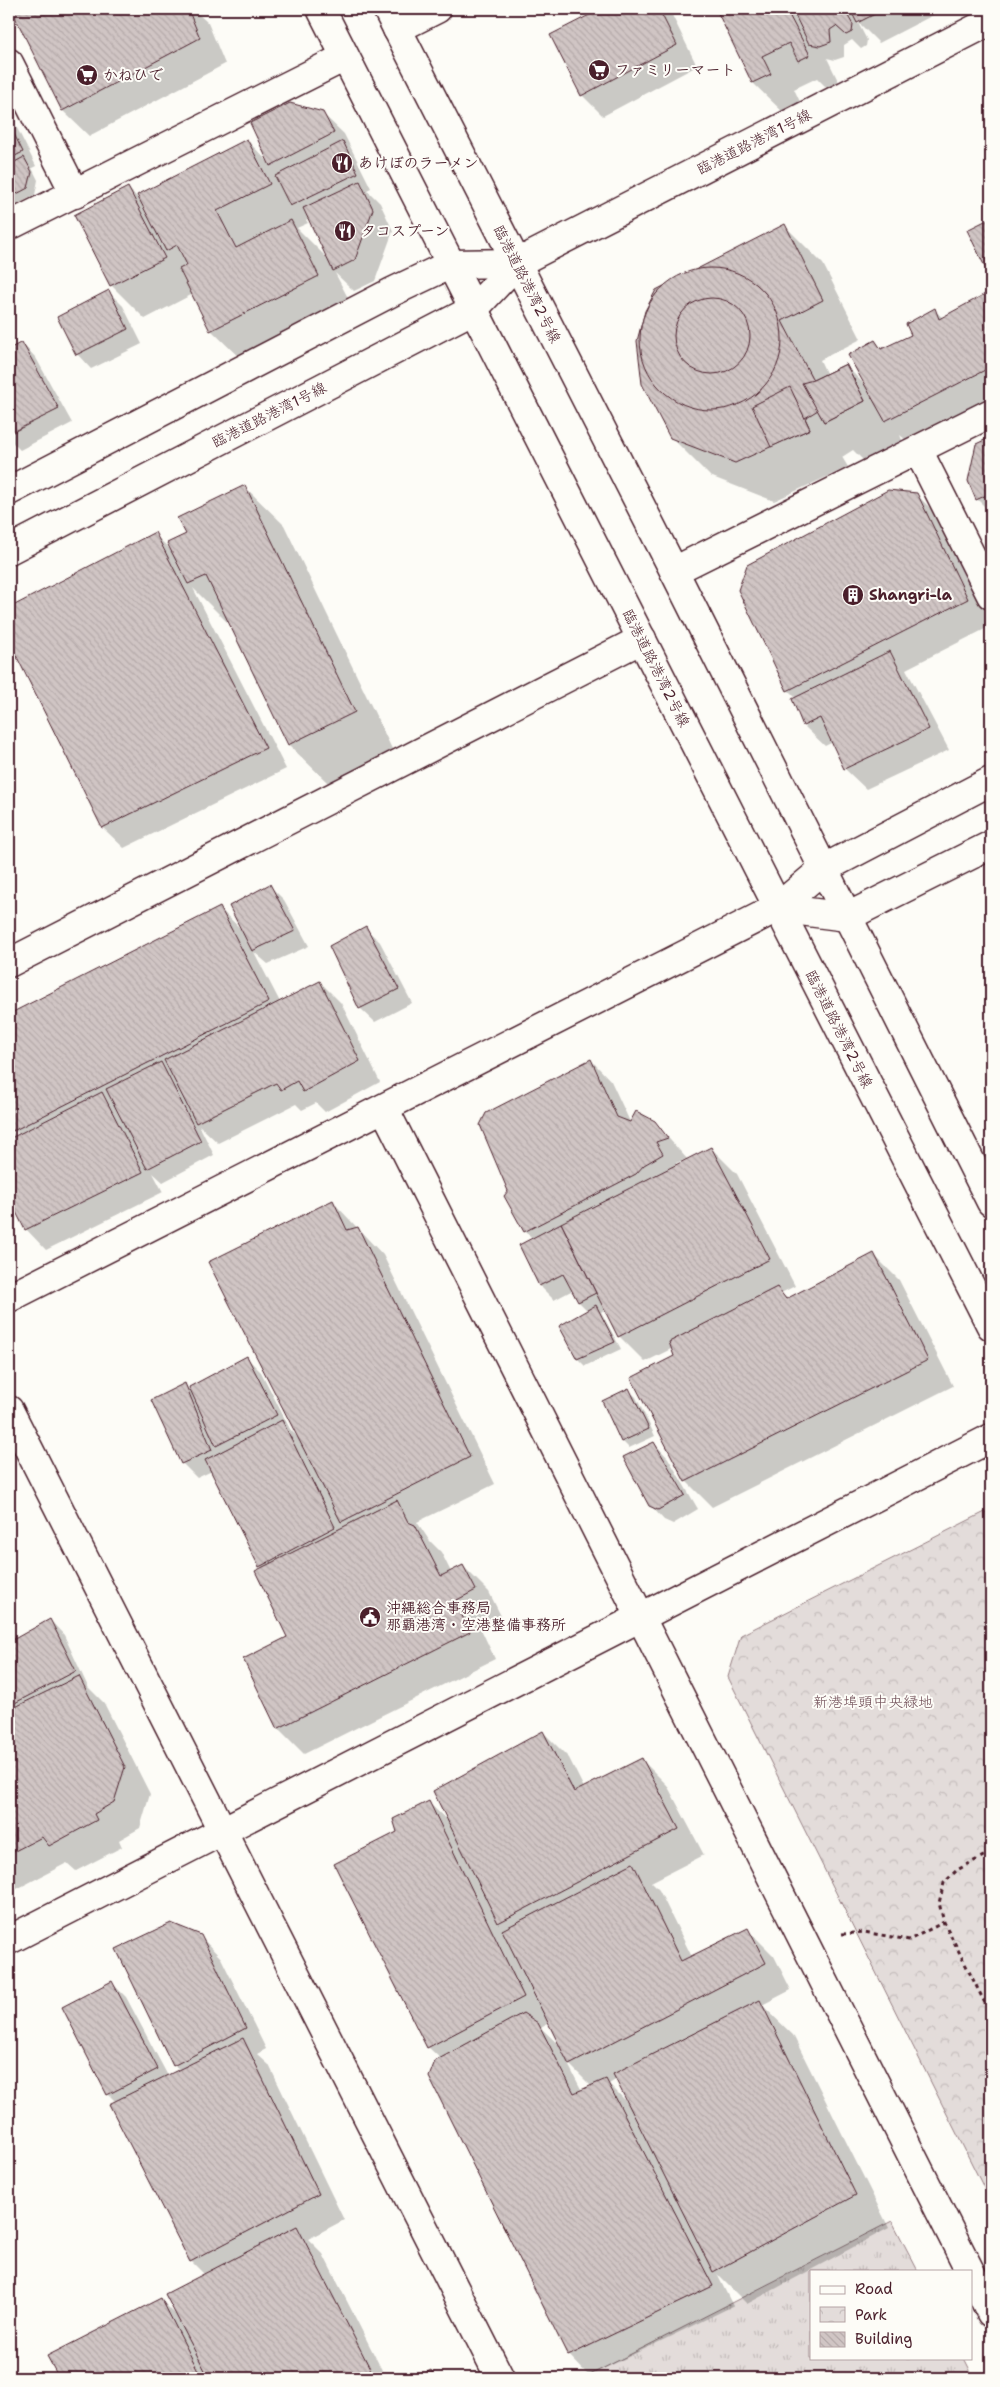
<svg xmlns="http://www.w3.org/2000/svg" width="1000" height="2387" font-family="'Shantell Sans','Klee One',sans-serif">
<defs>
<pattern id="grass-tufts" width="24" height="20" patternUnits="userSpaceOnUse" patternTransform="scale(1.25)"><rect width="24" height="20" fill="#e3dcda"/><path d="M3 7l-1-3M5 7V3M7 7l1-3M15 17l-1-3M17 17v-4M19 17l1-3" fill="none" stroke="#c4bcbb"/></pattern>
<pattern id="park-crowns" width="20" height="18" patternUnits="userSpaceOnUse" patternTransform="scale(1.25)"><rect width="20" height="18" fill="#e3dcda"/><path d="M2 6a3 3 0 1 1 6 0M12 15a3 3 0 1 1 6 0" fill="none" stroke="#c4bcbb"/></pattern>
<pattern id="building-back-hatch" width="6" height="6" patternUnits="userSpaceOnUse" patternTransform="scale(1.25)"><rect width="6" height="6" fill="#d0c5c4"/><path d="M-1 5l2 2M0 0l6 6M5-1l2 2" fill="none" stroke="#b4a9a9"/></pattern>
</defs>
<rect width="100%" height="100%" fill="#fdfcf7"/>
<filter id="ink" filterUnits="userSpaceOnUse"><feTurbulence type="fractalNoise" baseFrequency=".02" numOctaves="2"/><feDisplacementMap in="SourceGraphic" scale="10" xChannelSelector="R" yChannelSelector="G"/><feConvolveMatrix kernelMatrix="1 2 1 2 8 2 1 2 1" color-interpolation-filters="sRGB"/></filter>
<g filter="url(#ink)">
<!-- grass -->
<path fill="url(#grass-tufts)" stroke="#967e82" d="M892,2221L918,2271H811V2358H964L974,2378H584Z"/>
<!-- park -->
<path fill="url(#park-crowns)" stroke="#967e82" d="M985,1512L991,1515V2202L728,1677L741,1635Z"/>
<!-- shadow -->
<g fill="#0003" fill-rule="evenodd">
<path d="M12,9H193L208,23L225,64L89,136L63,111Z"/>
<path d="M603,9H669L697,66L603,116L582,95L552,35Z"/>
<path d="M717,9H945L879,43L857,21L867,40L866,46L861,49L852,40L844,45V57L835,60L827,58L842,89L832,93L817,78L794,89L803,108L787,116L753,83Z"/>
<path d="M9,112L36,166L32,168L38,180L35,195L9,209Z"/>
<path d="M322,113L344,134L371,188L367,190L380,203L393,231L375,281L354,291L335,273L357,315L250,368L211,330L193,294L145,319L111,285L76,215L128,188L142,202L247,140L270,164ZM309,218L328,259L297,228L308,223L306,220Z"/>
<path d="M991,219V276L969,230Z"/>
<path d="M784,225L823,264L861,339L820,360L827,375L845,365L866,386L875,341L883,350L913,335L934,310L943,318L985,296L991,302V398L907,441L900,435L902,440L863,460L853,450L842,457L848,467L774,501L710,476L671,437L658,292L676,278L698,269Z"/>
<path d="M109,292L123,306L142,344L91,369L77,354Z"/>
<path d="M22,343L36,358L72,423L20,450L9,439V350Z"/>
<path d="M991,439V513L977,499V445Z"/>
<path d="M245,487L284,525L393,751L328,783L289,745L229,621L227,622L193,588L286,769L124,848L103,828L9,638V609L154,534L173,552Z"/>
<path d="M916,494L942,520L991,622V626L906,669L949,750L866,789L845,769L833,742L825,746L804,726L794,699L796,698L788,690Z"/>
<path d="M269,885L284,900L309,946L268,964L254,952L280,1002L320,982L341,1003L380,1082L325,1112L316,1103L302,1110L296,1104L218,1143L199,1125L214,1155L163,1182L153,1173L163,1192L46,1250L26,1229L9,1195V1125L15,1137L19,1135L9,1120V1015L220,909L244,932Z"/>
<path d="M365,928L380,942L412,1003L375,1022L360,1008Z"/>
<path d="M591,1060L611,1081L631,1124L654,1122L688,1160L711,1148L737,1174L795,1286L781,1293L788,1299L873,1254L899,1280L953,1386L712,1507L686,1481L676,1356L673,1348L645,1362L619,1336L606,1309L601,1312L621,1349L585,1366L578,1359L588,1311L579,1302L573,1290L554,1300L540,1286L521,1245L533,1239L525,1231ZM686,1159L677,1166L676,1163Z"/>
<path d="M333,1202L383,1255L495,1484L417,1522L429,1540L441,1552L451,1572L463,1566L489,1592L501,1616L480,1627L495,1659L304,1754L278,1728L289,1638L262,1568L212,1471L197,1478L182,1463L185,1385L193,1393L247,1358L261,1372L290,1429L299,1439Z"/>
<path d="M628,1390L636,1397L655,1436L629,1448L622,1441Z"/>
<path d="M654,1443L668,1458L698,1509L673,1524L664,1520L650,1505Z"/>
<path d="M50,1620L64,1635L88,1687L104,1703L150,1794L140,1828L119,1840L122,1847L76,1871L67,1863L9,1893V1643Z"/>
<path d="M543,1732L569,1758L584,1788L641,1759L667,1785L704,1855L651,1882L659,1890L692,1957L748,1930L774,1956L791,1990L762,2005L793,2035L889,2228L747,2304L717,2274L733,2306L589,2376L569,2355L441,2059L428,2047L398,1832L428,1802L451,1824ZM549,2023L561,2047L541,2028ZM568,2064H569L591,2086L582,2091ZM617,2079L628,2103L609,2084Z"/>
<path d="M200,1936L221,1958L266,2049L257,2054L269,2065L344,2220L308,2239L323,2254L386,2378H60L49,2356L161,2300L178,2317L205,2275L191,2261L116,2102L108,2094L111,1982L126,1997L168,2076L180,2070L174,2065Z"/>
</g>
<!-- building -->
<g fill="url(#building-back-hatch)" stroke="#4a1f2b">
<path d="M11,9H188L200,38L62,111Z"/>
<path d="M601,9H659L677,45L581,96L550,35Z"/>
<path d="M716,9H786L810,55L798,61L789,43L762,56L771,74L752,83Z"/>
<path d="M792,9H844L853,25L852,32L846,35L836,26L830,30L831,42L820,46L809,44Z"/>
<path d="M850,9H885L857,23Z"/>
<path d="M290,103L323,112L334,133L270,166L250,123Z"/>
<path d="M9,124L23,152L9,159Z"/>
<path d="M247,139L270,184L217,211L236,248L291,220L319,276L210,331L179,269L187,265L177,245L166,251L137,195Z"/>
<path d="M343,141L358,173L290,206L275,176Z"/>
<path d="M24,157L32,172L28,188L9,198V165Z"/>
<path d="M360,181L373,209L355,260L333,271L303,208Z"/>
<path d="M128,187L165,258L110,286L74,215Z"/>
<path d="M991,218V274L989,275L967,230Z"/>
<path d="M785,224L823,300L782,321L813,380L846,364L865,401L824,422L818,410L805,418L810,429L735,463L670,438L642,384L637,341L645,311L656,290Z"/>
<circle cx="711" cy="339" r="71"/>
<path d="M109,290L128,329L76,355L57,317Z"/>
<path d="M985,294L991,306V367L885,421L848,355L875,340L881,349L911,335L906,324L935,308L939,319Z"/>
<circle cx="712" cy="336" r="38"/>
<path d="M22,342L59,409L9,434V349Z"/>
<path d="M846,364L865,401L824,422L802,383L813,380Z"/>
<path d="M790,387L810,429L771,447L752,406Z"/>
<path d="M991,437V493L976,500L968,481L976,444Z"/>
<path d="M245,485L355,712L288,745L206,576L188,584L167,543L186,534L177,518Z"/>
<path d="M888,490L917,493L968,599L787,691L738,590L747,565Z"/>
<path d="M155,532L266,748L102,828L9,641V608Z"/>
<path d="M890,651L929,729L844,769L820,718L803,726L792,699Z"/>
<path d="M270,884L295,931L252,951L229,906Z"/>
<path d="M220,907L269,1002L13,1131L9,1123V1014Z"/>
<path d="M366,926L399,989L359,1009L329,946Z"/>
<path d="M320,981L360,1061L303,1092L297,1081L281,1090L276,1083L196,1123L164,1060Z"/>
<path d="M591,1059L617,1117L630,1122L636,1111L655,1121L668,1138L656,1142L663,1154L644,1165L636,1174L524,1232L504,1196L508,1191L480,1125L486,1113Z"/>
<path d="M161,1062L201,1141L147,1169L106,1089Z"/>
<path d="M102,1092L143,1172L25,1230L9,1198V1139Z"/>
<path d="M711,1147L770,1259L618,1337L561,1223Z"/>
<path d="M333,1200L347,1230L358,1227L470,1457L341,1522L208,1262Z"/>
<path d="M561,1223L596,1293L578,1302L563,1274L539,1286L519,1245Z"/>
<path d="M874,1253L928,1360L685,1482L631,1378L674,1356L669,1342L777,1287L786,1299Z"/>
<path d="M596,1305L615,1342L577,1359L559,1326Z"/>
<path d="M247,1356L277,1415L216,1446L189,1387Z"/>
<path d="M185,1383L212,1450L181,1464L151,1400Z"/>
<path d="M629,1388L649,1429L621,1442L602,1401Z"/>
<path d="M282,1420L335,1527L259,1567L205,1460Z"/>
<path d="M654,1442L685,1495L658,1510L649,1506L623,1457Z"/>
<path d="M397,1500L408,1522L415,1525L441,1576L463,1565L476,1590L455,1601L470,1632L277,1729L243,1659L287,1637L255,1571Z"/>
<path d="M50,1619L76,1671L9,1706V1642Z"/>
<path d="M79,1676L125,1767L114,1802L94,1814L97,1820L49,1846L42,1837L9,1854V1710Z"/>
<path d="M543,1731L574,1792L642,1758L679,1829L498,1923L433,1791Z"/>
<path d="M429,1801L524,1997L427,2048L334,1864L397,1832L393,1819Z"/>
<path d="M633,1863L681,1961L748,1928L766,1963L569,2065L502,1930Z"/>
<path d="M171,1923L201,1935L246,2028L173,2066L116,1949Z"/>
<path d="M112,1981L158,2069L107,2095L62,2007Z"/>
<path d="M760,2000L856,2195L713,2272L613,2074Z"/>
<path d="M523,2013L538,2023L574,2093L606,2079L713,2286L568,2356L429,2077L435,2061Z"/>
<path d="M243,2038L319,2194L190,2262L109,2104Z"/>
<path d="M297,2226L375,2378H209L165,2294Z"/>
<path d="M161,2298L202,2378H59L47,2356Z"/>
<path d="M431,2370L435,2378H416Z"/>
</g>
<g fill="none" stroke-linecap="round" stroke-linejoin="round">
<!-- minor casing -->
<g stroke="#4a1f2b" stroke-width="31">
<g id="minor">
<path d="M397,29L437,9"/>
<path d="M9,226L345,57"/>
<path d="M918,450L991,595"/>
<path d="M674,571L991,413"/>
</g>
</g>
<!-- tertiary casing -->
<g stroke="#4a1f2b" stroke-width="31">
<g id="tertiary">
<path d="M321,9L991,1326"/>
<path d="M387,9L674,571L991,1202"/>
<path d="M9,63L75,194"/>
<path d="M9,491L392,292L451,264L517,263"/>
<path d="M9,550L474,309L517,263L991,21"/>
<path d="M777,908L847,917L991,845"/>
<path d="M9,963L642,639"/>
<path d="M384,1108L970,2271"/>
<path d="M9,1298L777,908L823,869L991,781"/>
<path d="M9,1410L500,2378"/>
<path d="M9,1940L991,1438"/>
<path d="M971,2273L991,2313"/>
</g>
</g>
<!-- path -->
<g stroke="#4a1f2b" stroke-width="3" stroke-dasharray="4 4" stroke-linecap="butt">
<path d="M991,1852L957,1870L944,1883L939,1903L944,1922L991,2015"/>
<path d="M842,1934L864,1932L909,1940L944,1922"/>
</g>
<!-- minor -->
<use href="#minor" stroke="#fdfcf7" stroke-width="28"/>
<!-- tertiary -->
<use href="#tertiary" stroke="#fdfcf7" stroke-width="28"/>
</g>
</g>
<!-- icons -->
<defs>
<g id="supermarket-disc" transform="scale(1.125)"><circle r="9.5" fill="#4a1f2b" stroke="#fdfcf7"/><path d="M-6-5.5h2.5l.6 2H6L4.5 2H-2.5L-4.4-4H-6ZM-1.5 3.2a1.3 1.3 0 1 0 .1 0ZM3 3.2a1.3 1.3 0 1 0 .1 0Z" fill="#fff"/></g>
<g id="restaurant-disc" transform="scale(1.125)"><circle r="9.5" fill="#4a1f2b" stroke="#fdfcf7"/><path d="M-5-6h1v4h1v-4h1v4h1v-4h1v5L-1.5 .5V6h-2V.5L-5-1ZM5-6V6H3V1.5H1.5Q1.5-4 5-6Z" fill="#fff"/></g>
<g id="building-disc" transform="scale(1.125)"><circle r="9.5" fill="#4a1f2b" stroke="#fdfcf7"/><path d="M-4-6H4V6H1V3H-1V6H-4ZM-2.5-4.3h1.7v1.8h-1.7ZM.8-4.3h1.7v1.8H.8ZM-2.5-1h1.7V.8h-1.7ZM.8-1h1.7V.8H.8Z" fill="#fff"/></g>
<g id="civic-disc" transform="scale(1.125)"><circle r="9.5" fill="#4a1f2b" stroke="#fdfcf7"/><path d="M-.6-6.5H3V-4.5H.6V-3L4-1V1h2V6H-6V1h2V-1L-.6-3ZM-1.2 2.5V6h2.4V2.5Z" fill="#fff"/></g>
</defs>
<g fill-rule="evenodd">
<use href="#supermarket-disc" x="599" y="70"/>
<use href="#supermarket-disc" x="87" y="75"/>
<use href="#restaurant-disc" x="342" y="163"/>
<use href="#restaurant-disc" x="345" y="231"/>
<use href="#building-disc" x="853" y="595"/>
<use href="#civic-disc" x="370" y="1617"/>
</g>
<g text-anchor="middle" stroke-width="4" stroke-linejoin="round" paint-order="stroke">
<!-- poi labels -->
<g font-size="15" font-weight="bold" fill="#4a1f2b" stroke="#fdfcf7" text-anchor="start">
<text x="615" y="75">ファミリーマート</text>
<text x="103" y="80">かねひで</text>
<text x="358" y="168">あけぼのラーメン</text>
<text x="361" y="236">タコスプーン</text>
<text x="869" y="600">Shangri-la</text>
<text x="386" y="1613">沖縄総合事務局<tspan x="386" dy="17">那覇港湾・空港整備事務所</tspan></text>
</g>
<!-- street labels -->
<g font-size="15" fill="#4a1f2b" stroke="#fdfcf7">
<text transform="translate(754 142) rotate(-27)" y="5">臨港道路港湾1号線</text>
<text transform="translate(527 284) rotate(63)" y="5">臨港道路港湾2号線</text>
<text transform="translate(269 415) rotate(-27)" y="5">臨港道路港湾1号線</text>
<text transform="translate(656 668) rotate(63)" y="5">臨港道路港湾2号線</text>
<text transform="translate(839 1029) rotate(63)" y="5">臨港道路港湾2号線</text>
</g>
<!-- park labels -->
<g font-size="15" fill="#704e57" stroke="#fdfcf7">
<text x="873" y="1707">新港埠頭中央緑地</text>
</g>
</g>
<!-- margin -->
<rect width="1000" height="2387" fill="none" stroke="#fdfcf7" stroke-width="30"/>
<rect x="15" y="15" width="970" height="2357" fill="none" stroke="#4a1f2b" stroke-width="2" filter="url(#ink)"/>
<!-- legend -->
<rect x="810" y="2270" width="162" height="90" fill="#fdfcf7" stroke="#b5a4a5"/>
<rect x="820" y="2286" width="25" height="8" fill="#fdfcf7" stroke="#b5a4a5"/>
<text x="855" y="2294" font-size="15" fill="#4a1f2b">Road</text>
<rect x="820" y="2307" width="25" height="15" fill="url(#park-crowns)" stroke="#b5a4a5"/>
<text x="855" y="2320" font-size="15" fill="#4a1f2b">Park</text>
<rect x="820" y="2332" width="25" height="15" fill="url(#building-back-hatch)" stroke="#b5a4a5"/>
<text x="855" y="2344" font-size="15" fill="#4a1f2b">Building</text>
</svg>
